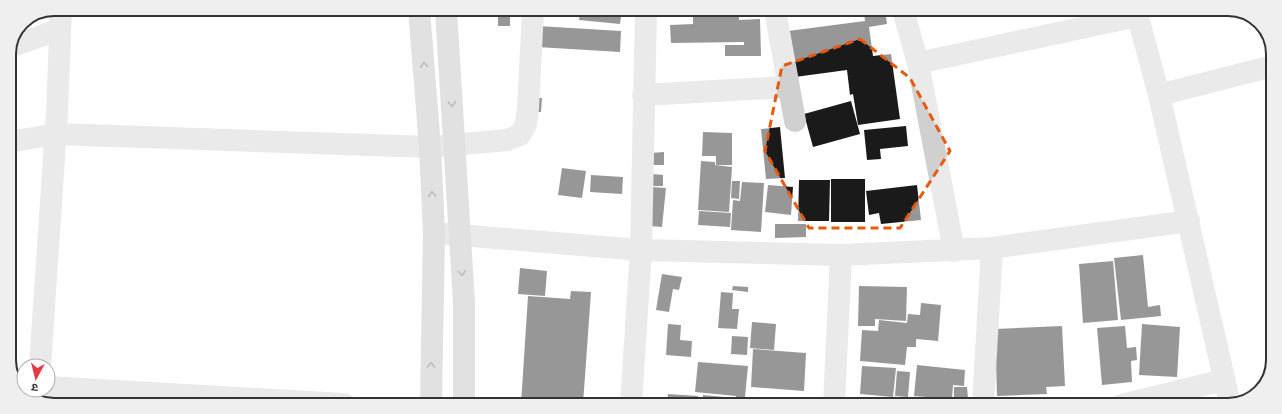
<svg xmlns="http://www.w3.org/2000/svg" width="1282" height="414" font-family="Barlow,'Noto Sans Devanagari',sans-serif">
<rect width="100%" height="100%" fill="#fff"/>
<!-- building -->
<g fill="#1a1a1a">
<path d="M537,10H573L572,16L537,14Z"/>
<path d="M580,10H622L620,24L579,20Z"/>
<path d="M885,10L887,24L869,27L873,56L891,54L900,119L858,125L853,94L850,95L847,70L795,77L788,31L865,21L864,12Z"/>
<path d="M739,11V20L760,19L761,56H725V45H744V42L671,43L670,25L693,24V12Z"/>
<rect x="498" y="17" width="12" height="9"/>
<path d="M538,26L621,31L620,52L537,47Z"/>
<path d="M531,97L542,98L541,112H530Z"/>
<path d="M851,101L860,134L813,147L804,114Z"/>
<path d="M906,126L908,146L880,149L881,159L867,160L864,130Z"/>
<path d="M780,127L785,178L766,179L761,129Z"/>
<path d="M703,132L732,133V165H716V156H702Z"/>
<path d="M664,152V165H650V153Z"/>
<path d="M701,161L715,162V165L732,167L729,212L698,210Z"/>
<path d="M562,168L586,171L582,198L558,195Z"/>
<path d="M653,174L663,175V186H653Z"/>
<path d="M591,175L623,177L622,194L590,192Z"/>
<rect x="831" y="179" width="34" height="43"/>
<path d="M799,180H830L829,221H798Z"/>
<path d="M732,181H740L739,199L731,198Z"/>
<path d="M742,182L764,183L761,232L731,230L733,200L740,201Z"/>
<path d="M768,185L793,187L791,215L765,212Z"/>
<path d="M917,185L921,220L881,224L879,213L869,215L866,191Z"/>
<path d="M652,187L666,188L662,227L649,226Z"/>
<path d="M699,211L731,213L730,227L698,225Z"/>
<path d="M775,224H806V237L775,238Z"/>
<path d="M1143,255L1148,307L1160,305L1161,316L1121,320L1114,258Z"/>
<path d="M1113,261L1118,320L1083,323L1079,264Z"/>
<path d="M520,268L547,271L545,296L518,294Z"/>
<path d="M662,274L682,277L679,290L673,289L669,312L656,310Z"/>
<path d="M733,286L748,287V292L732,290Z"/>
<path d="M859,286L907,287L906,321L875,319V326H858Z"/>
<path d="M571,291L591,292L583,404H521L528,296L570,299Z"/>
<path d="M721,292L733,293L732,309H739L737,329L718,328Z"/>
<path d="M921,303L941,305L938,341L916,339V347H907L905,365L860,361L862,330L878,331L879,320L907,323L908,314L920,315Z"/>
<path d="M752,322L776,324L774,350L750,348Z"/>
<path d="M668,324L681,325L680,340L692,341L691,357L666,355Z"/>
<path d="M1142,324L1180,327L1177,377L1139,375Z"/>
<path d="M1062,326L1065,386L1046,387L1047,394L997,396L995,329Z"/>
<path d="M1125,326L1127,348L1136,347L1137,360L1131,361L1132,382L1102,385L1097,328Z"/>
<path d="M732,336L748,337L747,355L731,354Z"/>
<path d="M753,349L806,353L804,391L751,387Z"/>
<path d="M698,362L748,366L745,397L810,403V404H736V396L695,392Z"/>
<path d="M917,365L965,370L964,386L953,385L952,399L914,396Z"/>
<path d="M862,366L896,368L893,397L860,394Z"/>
<path d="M897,371L910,372L908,397L895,396Z"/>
<path d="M954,387H967L968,398L954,399Z"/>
<path d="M668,394L698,396L697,404H667Z"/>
<path d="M703,395L735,398L734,404H702Z"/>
<path d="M913,400L933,402L932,405H913Z"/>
<path d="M952,401V405H937V403Z"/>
</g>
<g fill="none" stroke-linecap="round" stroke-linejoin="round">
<!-- minor -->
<g stroke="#d0d0d0" stroke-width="22">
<path d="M775,10L795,121"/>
<path d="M903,10L918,63"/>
<path d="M13,46L60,29"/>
<path d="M643,95L787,87"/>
<path d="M1159,95L1273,66"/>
<path d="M9,142L56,134L430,147L507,140L520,135L526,124L528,108L533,10"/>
<path d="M954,251L918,63L1137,16"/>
<path d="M17,385H24"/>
<path d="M48,387L344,404"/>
<path d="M631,404L641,250L646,10"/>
<path d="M834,404L841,255"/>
<path d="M983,405L992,248"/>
<path d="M1122,405L1224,380"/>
</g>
<!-- tertiary -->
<g stroke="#d0d0d0" stroke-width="22">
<path d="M1136,10L1159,95L1230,404"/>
<path d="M434,233L641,250L841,255L992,248L1189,221"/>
<path d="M40,366L57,113L61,9"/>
<path d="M37,400L38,390"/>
</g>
<!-- secondary -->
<g stroke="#bdbdbd" stroke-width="22">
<path d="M419,9L430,147L434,233L431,404"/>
<path d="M446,10L464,303V404"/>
</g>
</g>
<!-- one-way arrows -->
<defs><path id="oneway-chevron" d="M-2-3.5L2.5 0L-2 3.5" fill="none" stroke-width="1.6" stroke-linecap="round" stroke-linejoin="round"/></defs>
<g stroke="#6a6a6a">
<use href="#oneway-chevron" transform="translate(424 65) rotate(-94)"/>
<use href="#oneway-chevron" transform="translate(452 104) rotate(86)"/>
<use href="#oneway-chevron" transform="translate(432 194) rotate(-93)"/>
<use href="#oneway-chevron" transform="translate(462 273) rotate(86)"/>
<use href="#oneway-chevron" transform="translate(431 365) rotate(-89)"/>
</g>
<!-- marked area -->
<path d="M0 0H1282V414H0ZM860,39L910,78L950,151L900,228H809L765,151L782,66Z" fill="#fff" fill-opacity=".55" fill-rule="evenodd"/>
<path fill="none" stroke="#e8590c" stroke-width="3" stroke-dasharray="8 5" stroke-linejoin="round" d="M860,39L910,78L950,151L900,228H809L765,151L782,66Z"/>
<!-- crop -->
<path d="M0 0H1282V414H0ZM54 16H1228A38 38 0 0 1 1266 54V360A38 38 0 0 1 1228 398H54A38 38 0 0 1 16 360V54A38 38 0 0 1 54 16Z" fill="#efefef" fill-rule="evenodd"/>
<path fill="none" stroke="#333" stroke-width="2" d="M54 16H1228A38 38 0 0 1 1266 54V360A38 38 0 0 1 1228 398H54A38 38 0 0 1 16 360V54A38 38 0 0 1 54 16Z"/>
<!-- north arrow -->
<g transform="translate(36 378) rotate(187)"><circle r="19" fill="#ffffff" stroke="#adadad"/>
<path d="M0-3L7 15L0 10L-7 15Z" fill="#e63946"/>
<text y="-6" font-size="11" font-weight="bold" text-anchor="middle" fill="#333333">उ</text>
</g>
</svg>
